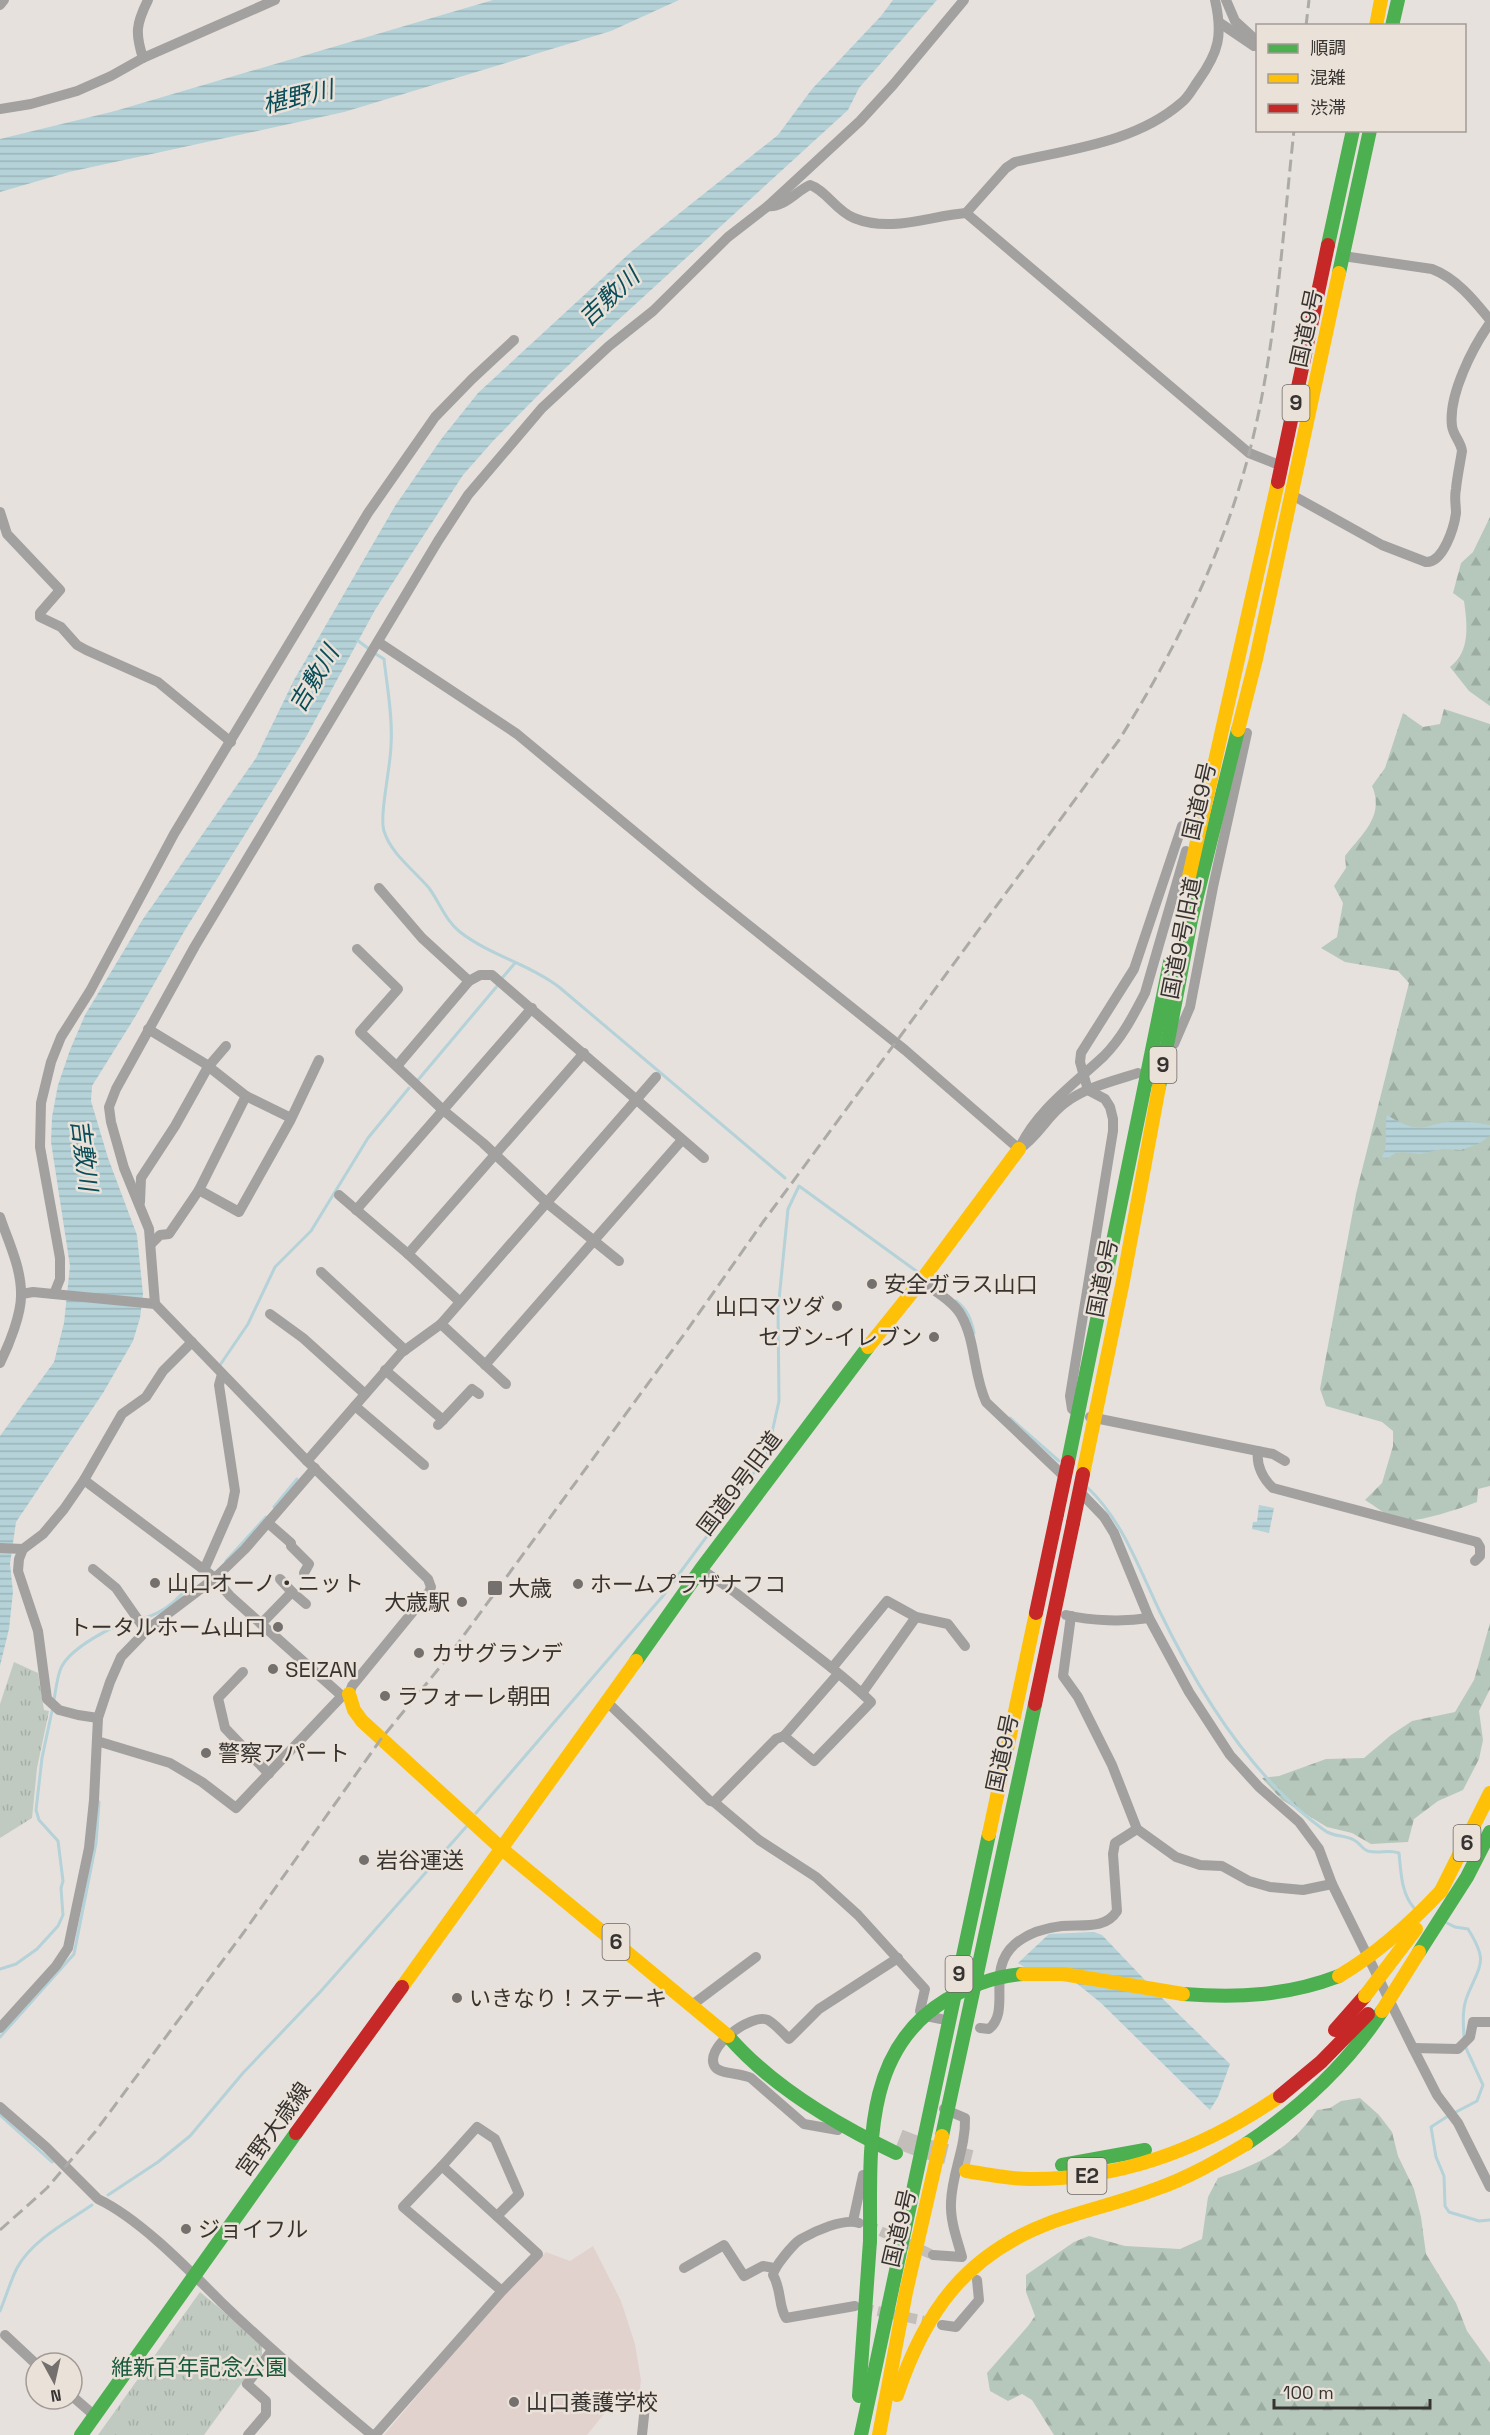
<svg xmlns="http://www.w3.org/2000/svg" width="1490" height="2435" font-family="'Space Grotesk','Noto Sans JP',sans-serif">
<defs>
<pattern id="forest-firs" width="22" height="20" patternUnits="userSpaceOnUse" patternTransform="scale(1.5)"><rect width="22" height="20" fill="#b6c8bb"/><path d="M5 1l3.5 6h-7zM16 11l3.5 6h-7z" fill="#9daca1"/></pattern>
<pattern id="park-tufts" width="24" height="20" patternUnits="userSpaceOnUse" patternTransform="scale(1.5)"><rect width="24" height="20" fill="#c0cac1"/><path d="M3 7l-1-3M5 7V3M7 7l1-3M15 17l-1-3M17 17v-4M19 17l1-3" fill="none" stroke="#a6aea6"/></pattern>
<pattern id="water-rules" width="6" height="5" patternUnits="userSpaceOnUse" patternTransform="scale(1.5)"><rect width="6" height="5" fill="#b4d2d8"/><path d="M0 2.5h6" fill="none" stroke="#9bb5ba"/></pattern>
</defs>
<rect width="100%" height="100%" fill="#e6e1dd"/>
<!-- education -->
<path fill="#e2d2cd" d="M593,2246L621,2301L635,2344L641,2380L639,2402L612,2404L587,2435H384L487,2313L546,2252L570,2261Z"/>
<!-- forest -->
<g fill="url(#forest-firs)">
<path d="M1490,517V706L1469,691L1450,667C1471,651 1467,624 1464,601L1453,593L1461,563L1473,552Z"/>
<path d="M1444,709L1490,724V1486L1478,1489L1477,1502C1462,1508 1412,1525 1398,1520C1387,1516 1375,1506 1365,1500L1382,1483L1393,1446V1431L1382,1422L1326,1406L1320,1389L1356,1194L1409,983L1398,971L1345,962L1321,948L1337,937L1343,903L1334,886L1346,868L1345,856C1362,834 1385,816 1372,786L1385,768L1403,713L1423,727L1440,724Z"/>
<path d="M1490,1623V1689L1479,1711L1483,1740L1479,1759L1463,1790L1438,1801L1414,1819L1408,1842L1371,1844L1352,1833L1327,1827L1282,1800L1262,1778L1279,1776L1326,1759L1364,1758L1391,1735L1412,1721L1455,1712L1474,1680Z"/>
<path d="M1360,2098L1379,2115L1392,2132L1398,2156L1414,2189L1421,2217L1426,2254L1456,2303L1467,2331L1490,2363V2435H1054L1032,2400L1022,2394L1008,2401L990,2391L987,2373L1028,2326L1035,2316L1026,2292V2275L1074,2242L1089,2236L1125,2246L1180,2249L1202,2239L1208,2197L1218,2178C1262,2163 1290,2149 1317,2110L1330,2108L1341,2101Z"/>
</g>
<!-- park -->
<g fill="url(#park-tufts)">
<path d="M14,1662L38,1673L44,1710L49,1711L37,1768L32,1818L0,1838V1704Z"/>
<path d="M200,2292L262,2343V2355L204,2435H98Z"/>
</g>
<!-- water -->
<g fill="url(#water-rules)">
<path d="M493,0H679L611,31L344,112L69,172L0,192V139L115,111Z"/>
<path d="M893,0H937L859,88L848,110L559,374L494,440L463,475L375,610L306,737L185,930L135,1017L92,1086L91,1101L108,1158L137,1235L143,1294L140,1318L133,1341L103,1393L16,1522L10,1564L13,1592L9,1629L0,1666V1436L54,1362L64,1323L70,1266L51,1142L52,1117L58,1085L70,1050L85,1015L143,919L256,758L294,680L395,506L442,438L478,393L632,251L778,135L812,89L881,16Z"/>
<path d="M1387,1115C1425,1139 1425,1121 1461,1121C1471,1121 1481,1124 1490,1125V1136L1478,1144L1461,1150L1443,1149L1419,1154L1403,1152L1395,1153L1387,1159L1382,1157C1389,1146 1384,1129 1387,1115Z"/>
<path d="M1259,1505L1274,1508L1269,1533L1252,1529L1253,1522H1257Z"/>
<path d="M1094,1932L1102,1935L1164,2000L1230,2064L1218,2097L1210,2110L1101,2003L1059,1969H1027L1018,1963L1049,1934Z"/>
</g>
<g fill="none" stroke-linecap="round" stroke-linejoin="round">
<!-- stream -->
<g stroke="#b4d2d8" stroke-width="3">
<path d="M357,640L369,649"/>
<path d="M374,653L384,659C387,687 393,717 391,745C391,765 379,816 384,831C391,854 414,870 429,888C440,903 445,920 460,932C491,956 529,964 559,987L785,1178"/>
<path d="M503,977L515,963"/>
<path d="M418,1080L498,985"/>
<path d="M927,1279L939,1287"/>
<path d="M956,1301C967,1309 971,1319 974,1333"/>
<path d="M220,1365L248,1324L275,1267L311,1231L368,1138L409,1088"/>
<path d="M1010,1418L1059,1461"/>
<path d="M1088,1488C1122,1520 1139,1568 1159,1610C1198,1691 1251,1777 1324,1830C1333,1837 1345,1835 1354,1840C1360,1843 1362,1849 1368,1851C1380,1854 1388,1849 1399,1853C1401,1872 1401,1893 1414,1908"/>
<path d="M274,1507L297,1479"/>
<path d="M226,1561L266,1517"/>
<path d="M141,1619C169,1612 183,1594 200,1572"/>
<path d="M54,1700C56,1689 57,1677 61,1668C70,1648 113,1625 134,1620"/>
<path d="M476,1813L662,1597L767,1455L779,1401L778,1310L788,1209L799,1186L919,1273"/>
<path d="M1447,1923L1455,1927L1468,1929C1488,1961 1481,1963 1468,1994C1462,2008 1463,2022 1464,2037"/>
<path d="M0,1969L16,1964L37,1949L58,1926L63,1915L61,1888L63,1881L58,1841L39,1820L36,1810L42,1758L52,1711"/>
<path d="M0,2037L74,1954L96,1843L99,1802"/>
<path d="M1454,2113L1477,2101L1483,2085L1465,2046"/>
<path d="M0,2115L52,2162"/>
<path d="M1448,2116L1431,2127L1436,2157L1444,2176L1445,2206L1449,2212L1479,2221L1490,2220"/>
<path d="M108,2195L158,2162L190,2136L243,2073L321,1991L466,1827"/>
<path d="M0,2311C6,2297 10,2282 17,2268C32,2240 67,2222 92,2205"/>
</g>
<!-- street-tunnel -->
<g stroke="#c3beba" stroke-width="10" stroke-dasharray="10 5" stroke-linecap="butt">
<path d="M867,2225L933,2255"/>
<path d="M863,2308L930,2322"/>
</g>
<!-- highway-tunnel -->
<path stroke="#c3beba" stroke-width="20" stroke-dasharray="20 10" stroke-linecap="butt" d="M899,2139L922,2148L971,2160"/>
<!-- street -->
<g stroke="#a2a1a0" stroke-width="10">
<path d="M1226,0L1235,21L1258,42"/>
<path d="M0,5L4,0"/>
<path d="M1220,23L1254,46"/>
<path d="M143,58C135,33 136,24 148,0"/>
<path d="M0,109L31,104L77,91L111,76L143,58L275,0"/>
<path d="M768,206C784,208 796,191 810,185C826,190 836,211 854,218C891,233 929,216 966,213L1249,453L1282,466"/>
<path d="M966,213L1006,168L1015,162C1071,149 1136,142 1181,103C1188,98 1193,88 1198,81C1219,52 1223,35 1215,0"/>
<path d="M1343,256L1432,269C1456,278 1474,300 1490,320"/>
<path d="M1292,495L1382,545L1426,562C1443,563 1454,528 1456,513C1456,505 1454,497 1456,489C1457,477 1460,464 1462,451C1461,442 1453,435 1452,426C1448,395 1473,347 1490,323"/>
<path d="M0,512L7,534L60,590L40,613V617L61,627L77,645L86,650L158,682L231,742"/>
<path d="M378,642L517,734L706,891L905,1050L1019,1149"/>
<path d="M379,888L422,938L469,981L480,975H492L704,1158"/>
<path d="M357,949L398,989L360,1032L443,1110L483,1143L547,1203L619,1261"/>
<path d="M148,1029L204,1063L246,1096L199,1190L169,1234L160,1235L151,1244"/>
<path d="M1174,1044L1190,1007L1213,887L1247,733"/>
<path d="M397,1066L469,981"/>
<path d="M246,1096L291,1118"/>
<path d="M1019,1149C1036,1111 1074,1084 1104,1056C1122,1038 1133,1016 1145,993L1186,851"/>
<path d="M1019,1149C1038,1137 1047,1116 1065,1103C1086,1087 1114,1081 1138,1073"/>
<path d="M199,1190L239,1212L290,1121L319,1060"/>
<path d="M339,1195L408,1254L459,1301"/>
<path d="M140,1202L141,1178L175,1126L208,1067L226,1046"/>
<path d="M356,1210L532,1008"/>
<path d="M0,1217C8,1241 21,1267 21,1293C22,1313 9,1345 0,1363"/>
<path d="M408,1254L584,1053"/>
<path d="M321,1272L405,1350"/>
<path d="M921,1281C934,1291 953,1301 961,1315C976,1341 973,1374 986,1402L1066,1478"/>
<path d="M22,1294L33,1292L155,1304L307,1461L428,1579L431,1587L429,1592L352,1686L349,1694L342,1696L236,1808L202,1782L170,1763L97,1741"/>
<path d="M54,1294L60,1279V1258L40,1147L41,1103L51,1062L61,1037L90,991L174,834L368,513L435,417L472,379L514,340"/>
<path d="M155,1304L149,1229L124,1168L111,1122L109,1107L116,1089L195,946L438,541L468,495L542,408L609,346L653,311L728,237L768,206L860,121L893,85L964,0"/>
<path d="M270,1314L303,1338L365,1394"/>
<path d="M441,1324L506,1384"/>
<path d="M485,1365L682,1140"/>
<path d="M385,1370L443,1420L438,1425"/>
<path d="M355,1406L424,1465"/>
<path d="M1076,1412L1072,1409L1070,1396L1113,1131V1119L1110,1107L1105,1099L1088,1090L1080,1062L1081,1053L1134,969L1182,826"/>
<path d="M1090,1417L1273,1454L1285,1461"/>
<path d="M443,1420L472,1389L479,1394"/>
<path d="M1258,1451C1256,1465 1263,1479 1273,1488L1477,1542L1480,1547V1556L1475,1561"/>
<path d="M307,1461L401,1353L441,1324L656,1077"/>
<path d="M84,1480L215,1578L230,1596L342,1696"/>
<path d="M1079,1491L1104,1517L1114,1533L1149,1618L1189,1692L1230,1755L1259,1787L1299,1822L1319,1849L1332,1884L1413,2048L1437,2095L1458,2123L1490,2187"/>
<path d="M268,1523L291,1543V1546L309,1564L304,1573"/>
<path d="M0,1548L23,1549"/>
<path d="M93,1569L116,1588L146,1631"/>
<path d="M701,1569L736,1593L832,1668L887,1601L916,1617L948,1624L965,1646"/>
<path d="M204,1570L232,1506L235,1491L219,1385L222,1374"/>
<path d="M280,1579L292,1592"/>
<path d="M1066,1615C1092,1621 1124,1622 1149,1618"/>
<path d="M1071,1616L1063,1676L1078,1697L1112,1765L1137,1829L1176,1857L1200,1865L1222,1866L1249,1881L1270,1887L1303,1890L1332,1884"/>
<path d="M261,1624L292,1592L306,1604"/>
<path d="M832,1668C845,1679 859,1690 871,1702L814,1761L784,1736L838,1674"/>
<path d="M243,1672L218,1698L225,1728L269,1774"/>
<path d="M862,1693L916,1617"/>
<path d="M606,1701L710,1801L714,1802L759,1840L816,1877L858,1915L925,1989L920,2011L926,2016L941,2019"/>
<path d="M98,1718L78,1715L59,1710L47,1699L38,1631L18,1571L19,1559L23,1549L43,1534L64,1509L84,1480L122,1414L146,1397L163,1371L192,1342"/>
<path d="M714,1802L776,1739L784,1736"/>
<path d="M692,2005L756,1957"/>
<path d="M0,2028L56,1966L68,1948L89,1848L94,1800L98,1718L110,1682L121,1657L149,1628L215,1578L245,1549L315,1468"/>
<path d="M980,2028L989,2029C1012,2010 985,1970 1015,1944C1028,1933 1045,1928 1062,1926C1082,1924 1105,1930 1117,1911L1113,1854L1115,1843L1137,1829"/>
<path d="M1413,2048L1458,2049L1470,2037L1473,2022H1490"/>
<path d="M0,2107L46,2147L98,2199C140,2219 188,2269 221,2302C269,2348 320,2392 372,2435"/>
<path d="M838,2130L804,2124L751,2078C741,2073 722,2074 716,2068C700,2050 752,2012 768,2020C775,2024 783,2033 789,2039L819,2009L898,1958"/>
<path d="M442,2166L477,2127L495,2139L519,2194L497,2216"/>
<path d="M853,2221L863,2175"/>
<path d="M933,2255L962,2257C957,2239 950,2221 951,2202C952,2173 966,2147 965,2118L944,2109"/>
<path d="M684,2268L724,2245L744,2276L763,2266L774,2268"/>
<path d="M855,2306L786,2318C778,2306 782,2290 773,2275C774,2267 793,2244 801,2239C815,2231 843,2218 859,2223"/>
<path d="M942,2325L956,2327L979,2300L977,2280"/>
<path d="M5,2335L36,2364"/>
<path d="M72,2396L95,2416"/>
<path d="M248,2435L266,2414V2401L247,2384L272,2350"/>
<path d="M375,2435L502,2291L538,2254L442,2166L403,2207L502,2291"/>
<path d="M642,2435L645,2406"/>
</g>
<!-- fast -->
<g stroke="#4caf50" stroke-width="14">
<path d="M1392,26L1398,0"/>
<path d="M1328,245L1353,130"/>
<path d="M1339,273L1370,130"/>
<path d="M1159,1087L1191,920L1238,730"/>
<path d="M1068,1462L1170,962"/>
<path d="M636,1661L701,1569L868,1347"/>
<path d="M1419,1952L1467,1877L1490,1832"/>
<path d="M1183,1994C1238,1998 1287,1996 1339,1976"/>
<path d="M728,2036C772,2087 835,2124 896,2153"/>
<path d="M942,2136L1035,1704"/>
<path d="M1246,2144C1300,2108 1346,2066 1382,2011"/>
<path d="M1062,2165L1145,2150"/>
<path d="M859,2396L870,2241"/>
<path d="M81,2435L296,2133"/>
<path d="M861,2435L989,1834"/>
</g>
<!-- slow -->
<g stroke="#ffc107" stroke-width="14">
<path d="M1376,26L1381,0"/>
<path d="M1238,730L1256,659L1339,273"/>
<path d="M1188,881L1278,482"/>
<path d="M868,1347L921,1281L1019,1149"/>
<path d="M1083,1474L1123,1281L1159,1087"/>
<path d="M349,1694L354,1710L362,1721L502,1849"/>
<path d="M989,1834L1036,1613"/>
<path d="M502,1849L728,2036"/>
<path d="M1441,1891L1490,1793"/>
<path d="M402,1987L636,1661"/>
<path d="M966,2171C987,2174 1008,2179 1029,2179C1122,2180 1205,2148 1280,2096"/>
<path d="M897,2395C925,2311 966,2254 1052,2222C1086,2210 1122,2202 1156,2189C1188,2178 1217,2161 1246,2144"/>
<path d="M879,2435L906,2292L942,2136"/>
</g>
<!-- jam -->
<g stroke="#c62828" stroke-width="14">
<path d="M1278,482L1328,245"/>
<path d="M1036,1613L1057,1514"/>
<path d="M1035,1704L1073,1523"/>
<path d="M1335,2030L1365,1996"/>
<path d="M1280,2096L1321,2062L1368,2014"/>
<path d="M296,2133L402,1987"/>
</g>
<!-- rail -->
<g stroke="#acaaa7" stroke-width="3" stroke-dasharray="12 6" stroke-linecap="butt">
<path d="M1306,26L1309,0"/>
<path d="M0,2230L47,2188L95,2132L244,1932L381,1739L445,1661L685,1333L763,1222L1119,740C1184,636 1236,527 1260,406C1278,316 1284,222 1294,130"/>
</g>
<!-- fast-bridge -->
<path stroke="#4caf50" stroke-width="14" d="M870,2241C871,2155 860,2052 946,2000C969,1986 995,1976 1023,1974"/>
<!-- slow-bridge -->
<g stroke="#ffc107" stroke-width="14">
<path d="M1023,1974H1063L1183,1994"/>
<path d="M1339,1976C1378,1953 1410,1924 1441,1891"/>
<path d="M1365,1996L1416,1929"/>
<path d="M1382,2011L1419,1952"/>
</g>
<!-- jam-bridge -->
<g stroke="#c62828" stroke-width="14">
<path d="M1057,1514L1068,1462"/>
<path d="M1073,1523L1083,1474"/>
</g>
</g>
<!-- markers -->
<g fill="#74706d" stroke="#eae1d9" stroke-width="2">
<circle cx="872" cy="1284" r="6"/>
<circle cx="837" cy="1306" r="6"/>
<circle cx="934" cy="1337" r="6"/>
<circle cx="155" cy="1583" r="6"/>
<circle cx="578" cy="1584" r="6"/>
<rect x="487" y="1580" width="16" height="16" rx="3"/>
<circle cx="462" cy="1602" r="6"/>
<circle cx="278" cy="1627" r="6"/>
<circle cx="419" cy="1653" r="6"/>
<circle cx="273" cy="1669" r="6"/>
<circle cx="385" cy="1696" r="6"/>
<circle cx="206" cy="1753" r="6"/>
<circle cx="364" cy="1860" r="6"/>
<circle cx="457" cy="1998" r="6"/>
<circle cx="186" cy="2229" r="6"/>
<circle cx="514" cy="2402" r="6"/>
</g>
<g text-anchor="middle" stroke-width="5" stroke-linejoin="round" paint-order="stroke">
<!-- shield labels -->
<g fill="#eae1d9" stroke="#6c6763" stroke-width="1.5">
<rect x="1282.5" y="385" width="27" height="36" rx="4.5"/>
<rect x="1149.5" y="1047" width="27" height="36" rx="4.5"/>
<rect x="1453.5" y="1825" width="27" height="36" rx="4.5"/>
<rect x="602.5" y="1924" width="27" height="36" rx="4.5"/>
<rect x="945.5" y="1956" width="27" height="36" rx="4.5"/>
<rect x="1067.5" y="2158" width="39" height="36" rx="4.5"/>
</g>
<g font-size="21" font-weight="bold" fill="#363330">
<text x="1296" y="410">9</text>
<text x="1163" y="1072">9</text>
<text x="1467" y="1850">6</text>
<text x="616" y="1949">6</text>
<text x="959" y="1981">9</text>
<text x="1087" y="2183">E2</text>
</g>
<!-- street labels -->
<g font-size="22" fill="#363330" stroke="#eae1d9">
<text transform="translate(1306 328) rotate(-78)" y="8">国道9号</text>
<text transform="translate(1199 801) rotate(-77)" y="8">国道9号</text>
<text transform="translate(1181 938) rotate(-79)" y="8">国道9号旧道</text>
<text transform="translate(1102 1278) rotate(-79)" y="8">国道9号</text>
<text transform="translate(739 1483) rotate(-53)" y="8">国道9号旧道</text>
<text transform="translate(1002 1753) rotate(-78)" y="8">国道9号</text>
<text transform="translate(273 2129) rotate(-54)" y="8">宮野大歳線</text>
<text transform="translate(899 2228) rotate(-77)" y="8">国道9号</text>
</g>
<!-- poi labels -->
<g font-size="22" fill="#363330" stroke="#eae1d9" text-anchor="start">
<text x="884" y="1292">安全ガラス山口</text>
<text x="825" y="1314" text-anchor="end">山口マツダ</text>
<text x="922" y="1345" text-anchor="end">セブン-イレブン</text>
<text x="167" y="1591">山口オーノ・ニット</text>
<text x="590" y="1592">ホームプラザナフコ</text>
<text x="508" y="1596">大歳</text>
<text x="450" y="1610" text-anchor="end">大歳駅</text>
<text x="266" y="1635" text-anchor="end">トータルホーム山口</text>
<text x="431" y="1661">カサグランデ</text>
<text x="285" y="1677">SEIZAN</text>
<text x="397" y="1704">ラフォーレ朝田</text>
<text x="218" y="1761">警察アパート</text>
<text x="376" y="1868">岩谷運送</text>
<text x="469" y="2006">いきなり！ステーキ</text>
<text x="198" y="2237">ジョイフル</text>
<text x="526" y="2410">山口養護学校</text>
</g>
<!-- park labels -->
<g font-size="22" fill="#18583c" stroke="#eae1d9">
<text x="199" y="2375">維新百年記念公園</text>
</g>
<!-- water labels -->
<g font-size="24" font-style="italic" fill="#084d58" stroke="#eae1d9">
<text transform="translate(298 97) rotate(-13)" y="8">椹野川</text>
<text transform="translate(609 297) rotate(-43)" y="8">吉敷川</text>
<text transform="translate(314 679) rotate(-59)" y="8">吉敷川</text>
<text transform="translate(84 1155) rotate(83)" y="8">吉敷川</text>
</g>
</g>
<!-- legend -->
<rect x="1256" y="24" width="210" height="108" fill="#eae1d9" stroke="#a29b95" stroke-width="1.5"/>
<rect x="1268" y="44" width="30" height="9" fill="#4caf50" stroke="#a29b95" stroke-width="1.5"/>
<text x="1310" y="54" font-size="18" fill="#363330">順調</text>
<rect x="1268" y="74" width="30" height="9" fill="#ffc107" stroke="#a29b95" stroke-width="1.5"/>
<text x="1310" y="84" font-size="18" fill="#363330">混雑</text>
<rect x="1268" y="104" width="30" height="9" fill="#c62828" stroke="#a29b95" stroke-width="1.5"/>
<text x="1310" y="114" font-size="18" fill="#363330">渋滞</text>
<!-- north arrow -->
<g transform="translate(54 2381) rotate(172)"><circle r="28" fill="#eae1d9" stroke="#a29b95" stroke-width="1.5"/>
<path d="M0-4.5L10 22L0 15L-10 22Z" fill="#74706d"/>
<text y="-9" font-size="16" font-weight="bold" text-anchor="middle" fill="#363330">N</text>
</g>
<!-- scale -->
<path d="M1274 2399v9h156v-9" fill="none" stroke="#363330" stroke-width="3"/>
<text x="1283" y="2399" font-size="18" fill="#363330" stroke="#eae1d9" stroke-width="4.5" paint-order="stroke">100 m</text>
</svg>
